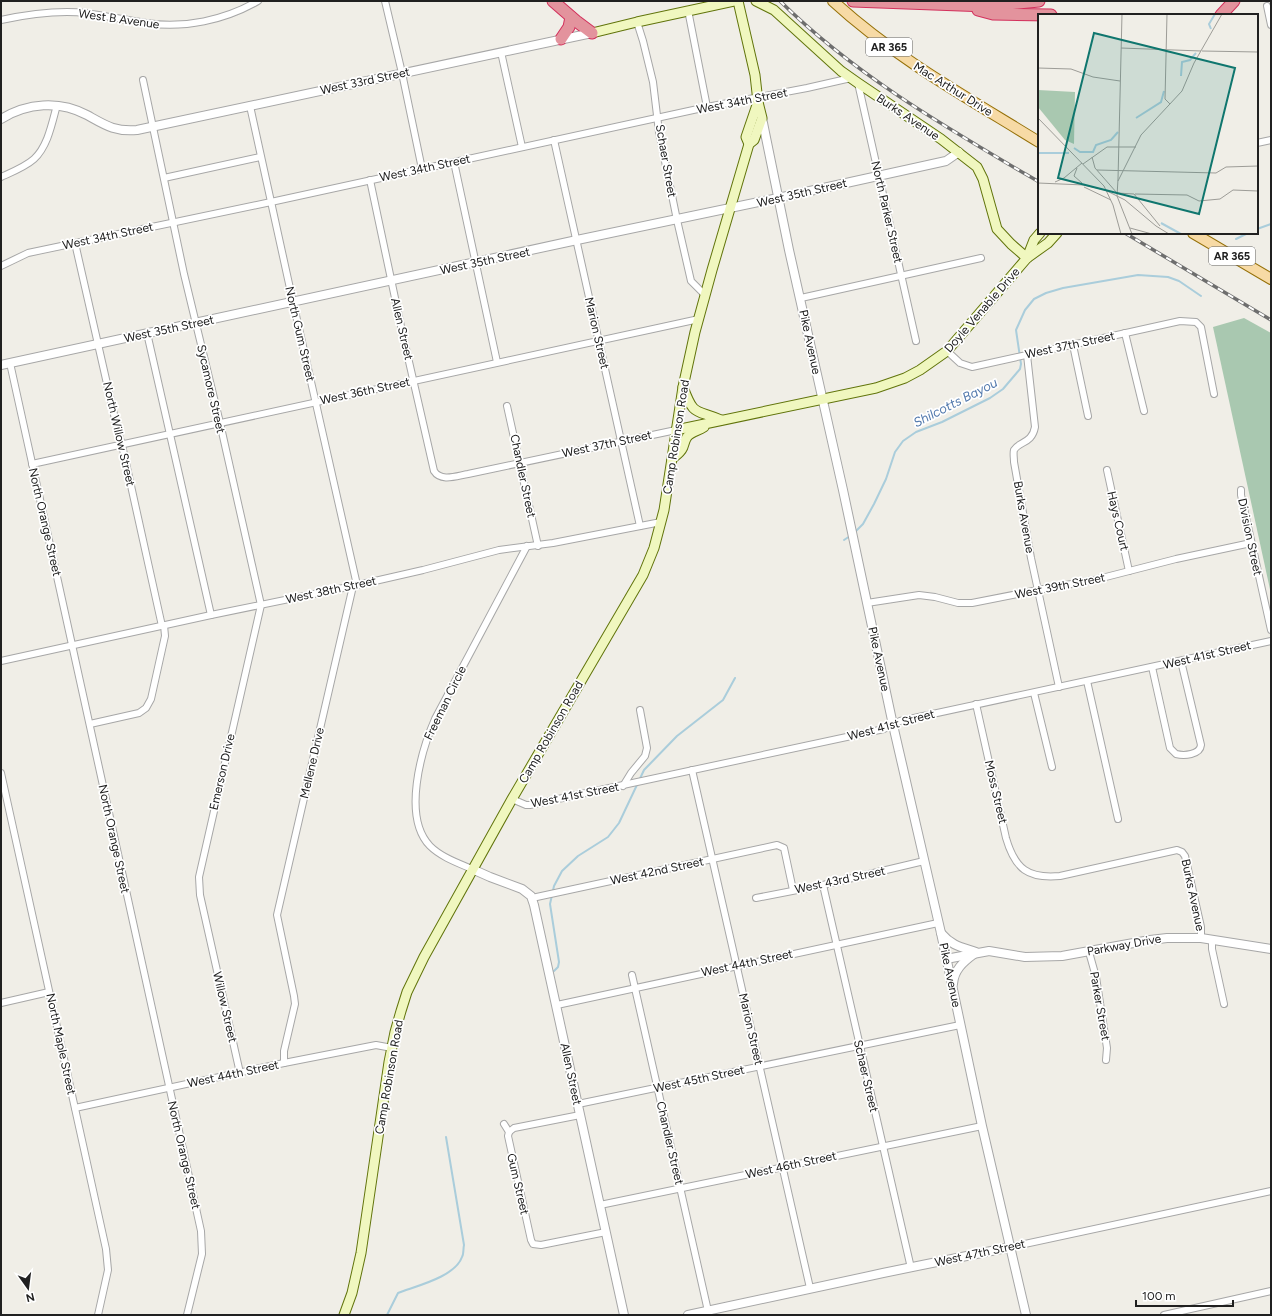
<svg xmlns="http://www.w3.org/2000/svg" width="1272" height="1316" font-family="Figtree,sans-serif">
<rect width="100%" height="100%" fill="#f0eee7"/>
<!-- cemetery -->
<path fill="#a9c8b0" d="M1244,318L1271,333V594L1213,327Z"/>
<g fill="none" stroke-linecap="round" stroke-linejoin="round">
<!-- stream -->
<g stroke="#aacddb" stroke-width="2">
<path d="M1257,229L1271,224"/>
<path d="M1236,239L1248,233"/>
<path d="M855,532L863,524L874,504L886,479L895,452L903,441L916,432L942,422L990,398L1003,389L1020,369L1021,364L1016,330L1025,310L1034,299L1046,293L1063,288L1138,275L1168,277L1179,281L1201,296"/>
<path d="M844,540L850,536"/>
<path d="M554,971L558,967L559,962L550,904L554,886L562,871L578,856L608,837L619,823L644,770L677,736L723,700L735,678"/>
<path d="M387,1315L398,1293C416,1286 455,1277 462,1257C464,1254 463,1249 464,1245L446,1137"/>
</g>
<!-- minor casing -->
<g stroke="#a7a7a7" stroke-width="8">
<g id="minor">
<path d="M385,1L402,73L422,169"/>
<path d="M1267,6L1271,25"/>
<path d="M688,10L707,107"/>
<path d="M1,20C29,14 57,10 86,13C106,16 126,20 146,23C184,29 225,20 258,1"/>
<path d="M637,22L643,41L653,82L659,132L677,220L691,281L705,295"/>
<path d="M501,52L522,147"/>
<path d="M143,80L184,274L220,423L261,605L199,877L200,895L240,1073"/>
<path d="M858,83L916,341"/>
<path d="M250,106L293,302L357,585"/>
<path d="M554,140L640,526"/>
<path d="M1257,143L1271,140"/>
<path d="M454,162L497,362"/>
<path d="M1,177C12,172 25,167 34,159C48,146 52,123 57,105"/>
<path d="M164,178L260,157"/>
<path d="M370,180L402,331L434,471C441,482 456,476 468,474L676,430"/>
<path d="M75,243L118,432L122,445L162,626"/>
<path d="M1,266L28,253L271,202L707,107L807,88L851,78"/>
<path d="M801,298L981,258"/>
<path d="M147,333L211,615"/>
<path d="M1125,333L1144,411"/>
<path d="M1073,345L1088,416"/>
<path d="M947,351L960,363L972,367L1180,321L1196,322L1201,327L1214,394"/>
<path d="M1027,355L1035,427C1032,444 1019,441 1014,450C1013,453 1014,458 1014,462L1031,558L1059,687"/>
<path d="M10,363L201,1231L202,1254L187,1315"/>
<path d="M507,406L538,546"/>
<path d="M32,464L699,319"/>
<path d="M1107,470L1129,571"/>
<path d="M1241,490V495L1271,630"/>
<path d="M867,603L919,595L935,597L958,603H972L1038,590L1094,580L1176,559L1251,543"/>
<path d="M1,661L211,615L353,586L423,570L499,550L553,543L661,522"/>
<path d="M1152,667L1170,748L1176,754C1184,756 1200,755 1201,745L1181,661"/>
<path d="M1087,681L1118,819"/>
<path d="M1034,693L1052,767"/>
<path d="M976,704L1006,838C1015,869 1028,879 1060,876L1177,850L1182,852L1185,856L1201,927V938"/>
<path d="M90,724L139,713L146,708L151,699L165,636L164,625"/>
<path d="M692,770L810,1288"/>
<path d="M1,773L106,1249L108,1270L98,1315"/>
<path d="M623,786L631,773L645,756L647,748L640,710"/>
<path d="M512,799L526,805H530L884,729L900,721L1271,641"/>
<path d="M472,869C458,863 441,857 430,846C402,817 421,751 435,719L527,546"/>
<path d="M823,885L911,1268"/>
<path d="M532,898L777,845L784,848L793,890"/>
<path d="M756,898L823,885L924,861"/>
<path d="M1212,940V949L1224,1004"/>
<path d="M1089,952L1096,977L1107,1048L1106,1060"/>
<path d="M632,975L708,1311"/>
<path d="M1,1003L49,992"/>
<path d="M557,1005L938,923"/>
<path d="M284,1063V1051L295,1004L294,996L277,915L353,586"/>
<path d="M578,1104L960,1025"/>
<path d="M75,1108L284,1063L376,1045L392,1048"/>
<path d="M504,1124L509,1132L508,1136L531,1240L533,1244L541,1245L606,1232"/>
<path d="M509,1132L514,1128L580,1115"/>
<path d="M600,1205L982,1126"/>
<path d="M1011,1247L1271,1191"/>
<path d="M1164,1315L1271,1291"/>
</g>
</g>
<!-- tertiary casing -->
<g stroke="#a7a7a7" stroke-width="10">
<g id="tertiary">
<path d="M762,118L789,250L843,490L893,725L941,933L982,1126L1026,1315"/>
<path d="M1,119C27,103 59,100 87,115C105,125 115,132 137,130L592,33"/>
<path d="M1,365L577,240L778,198L946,161L959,152"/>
<path d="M472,869L490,877L522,889L531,896L534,905L624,1315"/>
<path d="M941,933C952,946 961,947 976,952"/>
<path d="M946,959L989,951L1025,957L1062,956L1150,940L1167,938H1201L1271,949"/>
<path d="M953,984C954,970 963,962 974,954"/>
<path d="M688,1315L883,1273L1011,1247"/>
</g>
</g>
<!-- secondary casing -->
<g stroke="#61740b" stroke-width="11">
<g id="secondary">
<path d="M756,1L774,10L841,71L858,83L941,139L977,167L983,179L997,229L1011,244L1027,258"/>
<path d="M592,33L637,22L734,1"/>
<path d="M749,144L746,137L758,102"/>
<path d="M1027,258L1034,240L1040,233"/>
<path d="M683,387C694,417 695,409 721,420"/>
<path d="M676,430L876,388L905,378L920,370L947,351L1027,258L1048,243L1057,233"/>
<path d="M672,459C675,456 680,453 682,449C684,446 684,441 687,437C691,432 698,431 704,427"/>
<path d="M344,1315L352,1293L361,1253L389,1062L395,1032L401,1011L407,992L424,957L512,799L629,599L643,575L654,548L664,510L683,387L695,332L712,270L749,144L754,140L762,118L758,102L755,75L738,1"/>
</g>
</g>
<!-- primary casing -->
<g stroke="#957008" stroke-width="12">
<g id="primary">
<path d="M833,1C895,58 968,98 1039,142"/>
<path d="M1193,233L1271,279"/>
</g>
</g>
<!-- motorway casing -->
<g stroke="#d3305c" stroke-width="13">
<g id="motorway">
<path d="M553,1L576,21L592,33"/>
<path d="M853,1L987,6L1039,1"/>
<path d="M978,10L993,14L1051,15"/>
<path d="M1221,15L1234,1"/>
<path d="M561,39L569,27L571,17"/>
</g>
</g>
<!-- minor -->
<use href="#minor" stroke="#fff" stroke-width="6"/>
<!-- tertiary -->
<use href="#tertiary" stroke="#fff" stroke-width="8"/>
<!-- secondary -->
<use href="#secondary" stroke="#f0f7bf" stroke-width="9"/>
<!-- primary -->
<use href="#primary" stroke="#f7daa5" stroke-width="10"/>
<!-- motorway -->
<use href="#motorway" stroke="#e3939d" stroke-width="11"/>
<!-- rail casing -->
<g stroke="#6e6e6e" stroke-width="3.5">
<g id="rail">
<path d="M780,1C856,76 947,128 1039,182"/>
<path d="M1125,233L1271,320"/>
</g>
</g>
<!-- rail -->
<use href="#rail" stroke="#fff" stroke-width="2" stroke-dasharray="6" stroke-linecap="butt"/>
</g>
<g text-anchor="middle" stroke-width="3.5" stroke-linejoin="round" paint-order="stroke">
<!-- shield labels -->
<g fill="#fff" stroke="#636363" stroke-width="1">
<rect x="866" y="38" width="46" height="18" rx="3"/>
<rect x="1209" y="247" width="46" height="18" rx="3"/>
</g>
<g font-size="11" font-weight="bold" fill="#202020">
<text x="889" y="51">AR 365</text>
<text x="1232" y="260">AR 365</text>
</g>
<!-- street labels -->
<g font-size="12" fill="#202020" stroke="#fff">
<text transform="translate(119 19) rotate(8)" y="4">West B Avenue</text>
<text transform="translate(365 81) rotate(-12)" y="4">West 33rd Street</text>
<text transform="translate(953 89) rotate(32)" y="4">Mac Arthur Drive</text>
<text transform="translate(742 101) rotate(-11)" y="4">West 34th Street</text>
<text transform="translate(908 117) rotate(34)" y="4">Burks Avenue</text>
<text transform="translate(666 161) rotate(80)" y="4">Schaer Street</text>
<text transform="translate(425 168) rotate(-12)" y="4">West 34th Street</text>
<text transform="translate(802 193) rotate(-13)" y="4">West 35th Street</text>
<text transform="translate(887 212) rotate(77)" y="4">North Parker Street</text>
<text transform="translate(108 236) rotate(-12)" y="4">West 34th Street</text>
<text transform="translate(485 261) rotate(-12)" y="4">West 35th Street</text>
<text transform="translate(982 310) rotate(-49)" y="4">Doyle Venable Drive</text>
<text transform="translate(169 329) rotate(-12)" y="4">West 35th Street</text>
<text transform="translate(402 329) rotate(77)" y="4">Allen Street</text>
<text transform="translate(597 333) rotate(77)" y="4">Marion Street</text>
<text transform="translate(300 334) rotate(77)" y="4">North Gum Street</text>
<text transform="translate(810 342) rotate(78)" y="4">Pike Avenue</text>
<text transform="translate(1070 345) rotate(-12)" y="4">West 37th Street</text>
<text transform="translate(211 389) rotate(77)" y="4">Sycamore Street</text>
<text transform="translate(365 391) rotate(-12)" y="4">West 36th Street</text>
<text transform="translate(119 434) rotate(77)" y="4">North Willow Street</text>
<text transform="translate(676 437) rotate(-81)" y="4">Camp Robinson Road</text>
<text transform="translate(607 444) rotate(-12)" y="4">West 37th Street</text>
<text transform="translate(523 476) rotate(78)" y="4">Chandler Street</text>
<text transform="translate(1024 517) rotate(80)" y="4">Burks Avenue</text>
<text transform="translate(1118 521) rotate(77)" y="4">Hays Court</text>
<text transform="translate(45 522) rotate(77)" y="4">North Orange Street</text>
<text transform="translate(1250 537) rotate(78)" y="4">Division Street</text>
<text transform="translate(1060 586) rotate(-11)" y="4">West 39th Street</text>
<text transform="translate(331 590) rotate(-12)" y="4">West 38th Street</text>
<text transform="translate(1207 655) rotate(-13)" y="4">West 41st Street</text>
<text transform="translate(879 659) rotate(78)" y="4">Pike Avenue</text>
<text transform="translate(445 703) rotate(-64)" y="4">Freeman Circle</text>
<text transform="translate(891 725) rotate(-15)" y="4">West 41st Street</text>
<text transform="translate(551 732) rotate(-60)" y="4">Camp Robinson Road</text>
<text transform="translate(312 763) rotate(-77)" y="4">Mellene Drive</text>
<text transform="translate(222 772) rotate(-77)" y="4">Emerson Drive</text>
<text transform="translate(996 792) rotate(77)" y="4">Moss Street</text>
<text transform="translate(575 795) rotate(-11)" y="4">West 41st Street</text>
<text transform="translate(114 839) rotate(78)" y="4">North Orange Street</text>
<text transform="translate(657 871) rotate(-12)" y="4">West 42nd Street</text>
<text transform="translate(840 880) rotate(-12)" y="4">West 43rd Street</text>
<text transform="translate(1193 895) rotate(78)" y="4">Burks Avenue</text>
<text transform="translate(1124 945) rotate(-10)" y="4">Parkway Drive</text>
<text transform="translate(747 963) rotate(-12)" y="4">West 44th Street</text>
<text transform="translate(950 975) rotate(78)" y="4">Pike Avenue</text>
<text transform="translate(1100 1006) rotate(80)" y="4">Parker Street</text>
<text transform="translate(225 1007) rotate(77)" y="4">Willow Street</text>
<text transform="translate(751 1029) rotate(77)" y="4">Marion Street</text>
<text transform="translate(61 1044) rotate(78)" y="4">North Maple Street</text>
<text transform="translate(233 1074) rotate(-12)" y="4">West 44th Street</text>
<text transform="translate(571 1074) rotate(78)" y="4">Allen Street</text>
<text transform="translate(866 1076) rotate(77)" y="4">Schaer Street</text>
<text transform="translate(389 1077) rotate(-80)" y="4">Camp Robinson Road</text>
<text transform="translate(699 1079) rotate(-12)" y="4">West 45th Street</text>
<text transform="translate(670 1143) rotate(77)" y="4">Chandler Street</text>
<text transform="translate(184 1155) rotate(77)" y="4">North Orange Street</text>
<text transform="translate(791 1165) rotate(-12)" y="4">West 46th Street</text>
<text transform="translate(518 1184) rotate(77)" y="4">Gum Street</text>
<text transform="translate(980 1253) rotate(-12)" y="4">West 47th Street</text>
</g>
<!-- water labels -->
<g font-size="13" font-style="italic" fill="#5178ac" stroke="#fff">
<text transform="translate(955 402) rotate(-27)" y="5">Shilcotts Bayou</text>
</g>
</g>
<!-- overview -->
<g transform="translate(1038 14)">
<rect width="220" height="220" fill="#f0eee7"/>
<path d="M0,76L37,78L36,130L27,126L0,93Z" fill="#a9c8b0"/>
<path fill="none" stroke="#aacddb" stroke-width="2" d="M173,15L171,10L177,0M143,62L144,48L152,46L158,39M98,104L123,88L126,77M36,134L42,138H55L58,131L73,126L80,118M0,139H31M123,209L143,220"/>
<path fill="none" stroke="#9d9c97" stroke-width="1" d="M129,0L127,85L132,90M83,34L163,37M164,37L220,38M0,54L33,55L55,63L82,67M0,104L66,172L75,191L83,220M54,143L57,154L79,179M45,150L69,133H98M39,154L36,162L44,169M59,156L178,159L188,153L220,152M80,165L84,0M80,165L79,182L94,220M80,167L103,121L144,77L156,49L184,0M17,168L26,164L44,149M0,169L46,171L67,176L87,186L118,212L131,220M46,173L73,186M79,179L96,180M96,180L122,212M97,180L149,181L161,187L182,185L195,176L220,177M92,214L114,220"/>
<path fill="#0f766e" fill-opacity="0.15" stroke="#0f766e" stroke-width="2" d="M56,19L197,54L161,200L20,164Z"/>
<rect width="220" height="220" fill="none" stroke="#202020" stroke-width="2"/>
</g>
<!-- border -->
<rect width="1272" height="1316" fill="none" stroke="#202020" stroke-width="4"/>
<!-- north arrow -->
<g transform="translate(28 1288) rotate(166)" stroke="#ffffff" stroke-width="3" paint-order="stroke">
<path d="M0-3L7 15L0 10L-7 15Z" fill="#202020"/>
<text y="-6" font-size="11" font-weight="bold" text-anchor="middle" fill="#202020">N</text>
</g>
<!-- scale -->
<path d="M1136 1300v6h97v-6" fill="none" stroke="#202020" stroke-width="2"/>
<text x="1142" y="1300" font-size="12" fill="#202020" stroke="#ffffff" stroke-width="3" paint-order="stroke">100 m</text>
</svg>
